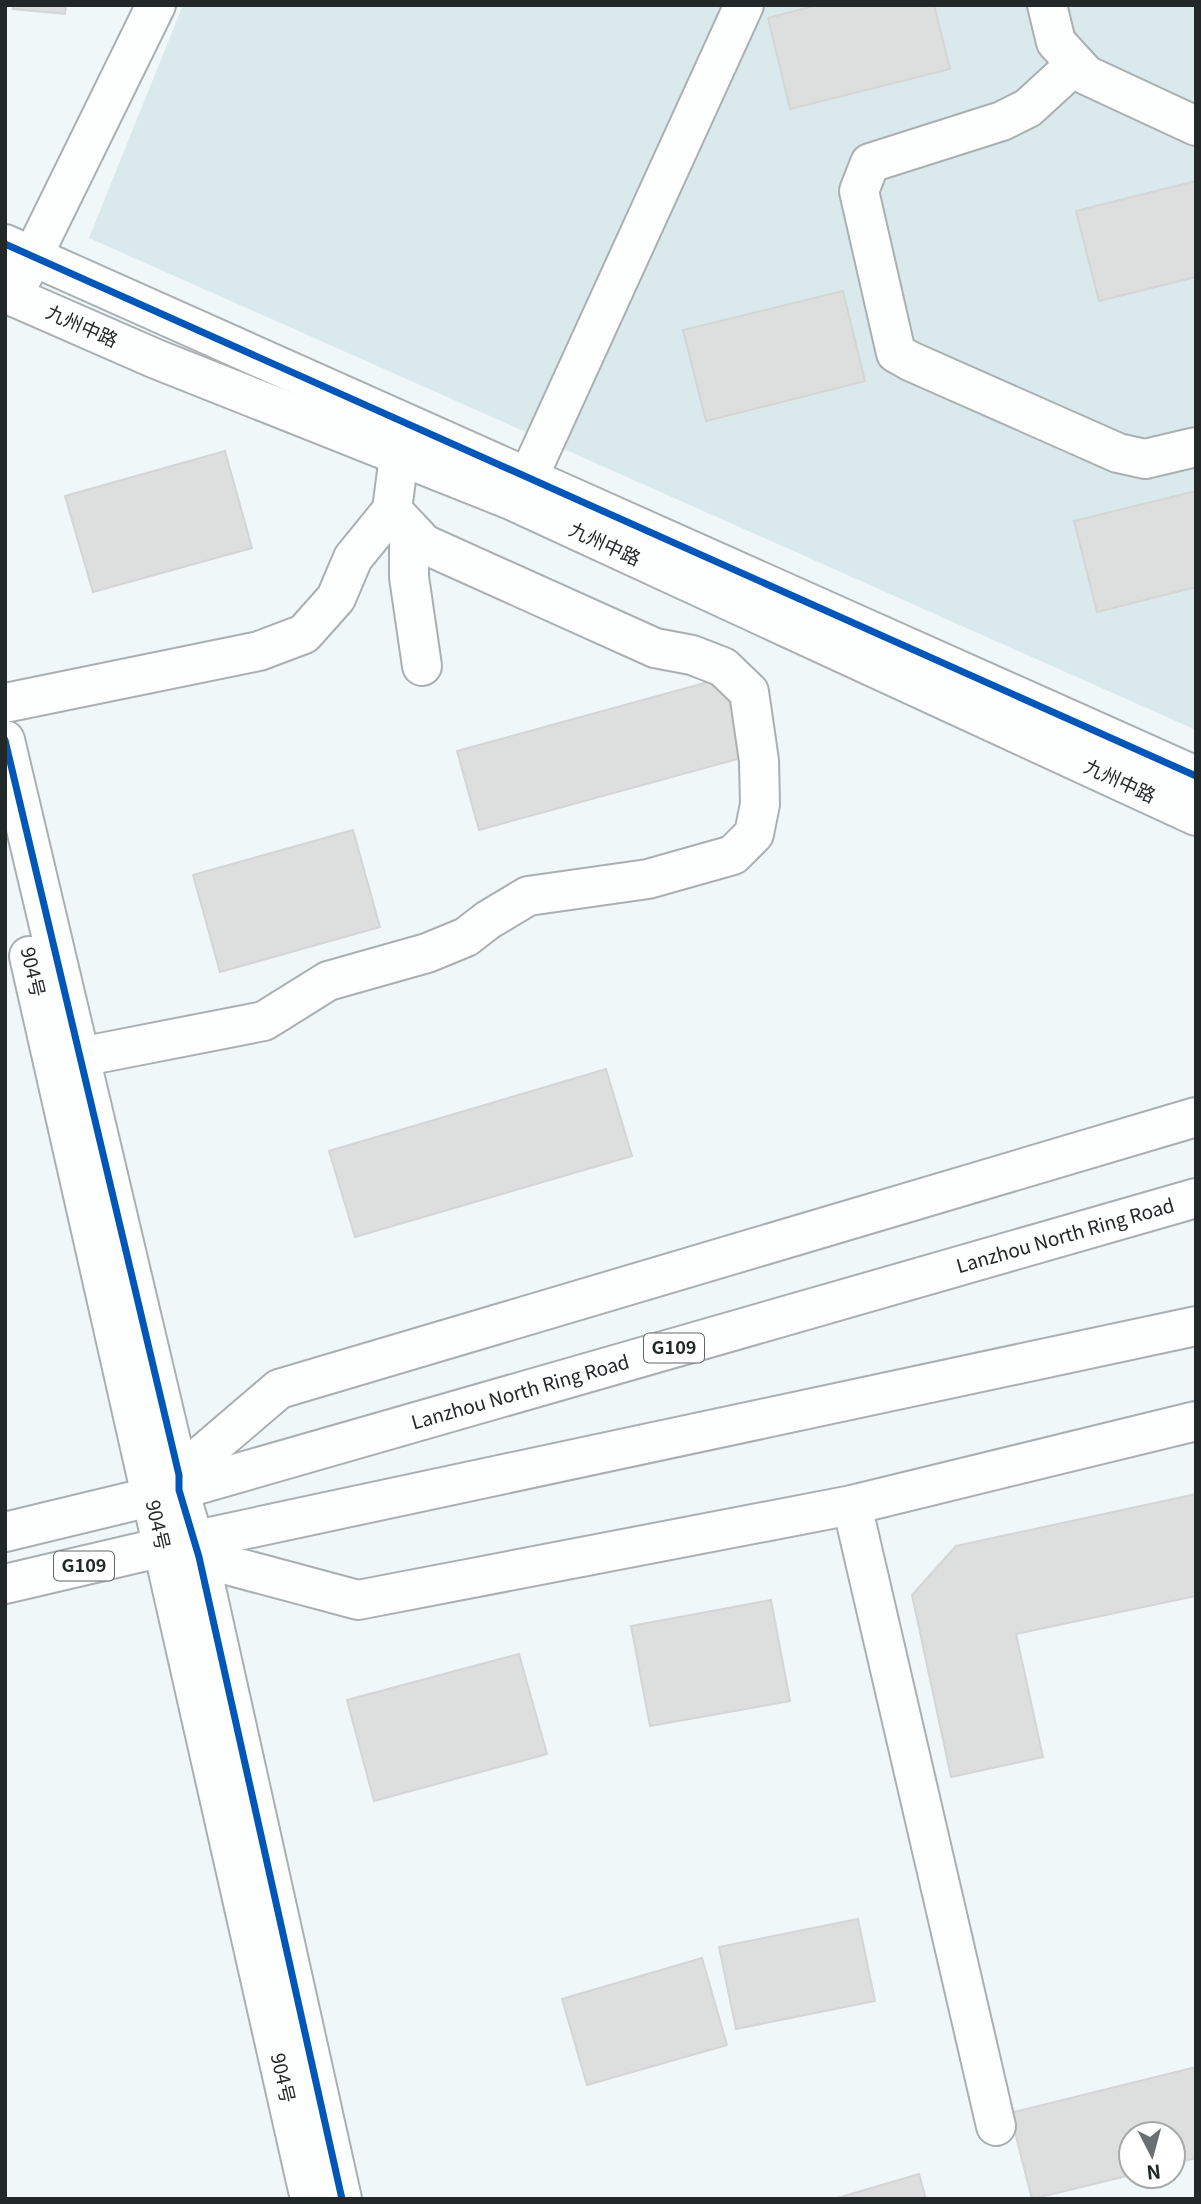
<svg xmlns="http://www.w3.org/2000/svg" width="1201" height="2204" font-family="Georgia,'Noto Sans SC',serif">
<rect width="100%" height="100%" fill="#f0f7f9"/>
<!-- built -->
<path fill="#dae9ec" d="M183,5H1196V730L89,238Z"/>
<!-- building -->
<g fill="#dddede" stroke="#d4d5d5" stroke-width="2">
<path d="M13,5H66L65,14L13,9Z"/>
<path d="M818,5H934L950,69L790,109L768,18Z"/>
<path d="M1196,181V277L1099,301L1076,211Z"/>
<path d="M843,291L865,381L706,421L683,330Z"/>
<path d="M225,451L252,548L93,592L65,496Z"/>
<path d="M1196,491V587L1097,612L1074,521Z"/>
<path d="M741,673L763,752L479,830L457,751Z"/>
<path d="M353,830L380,927L220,972L193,875Z"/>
<path d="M606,1069L632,1156L355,1237L329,1151Z"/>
<path d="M1196,1494V1596L1016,1634L1043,1757L951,1777L912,1595L956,1546Z"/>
<path d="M771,1600L790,1701L650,1726L631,1626Z"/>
<path d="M519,1654L547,1754L374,1801L347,1700Z"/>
<path d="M858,1919L875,2001L736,2029L719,1947Z"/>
<path d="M702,1958L727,2045L587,2085L562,1999Z"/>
<path d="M1196,2067V2158L1173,2164V2134H1131V2175L1032,2199L1010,2113Z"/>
<path d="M919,2174L926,2199H834Z"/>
</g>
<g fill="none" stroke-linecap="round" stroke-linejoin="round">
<!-- minor casing -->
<g stroke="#aab0b1" stroke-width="42">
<g id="minor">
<path d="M1047,5L1056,42L1086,75L1196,126"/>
<path d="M1076,64L1028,108L1002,121L870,163L859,191L896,353L910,361L1118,453L1145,459L1196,447"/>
<path d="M5,244L1196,776"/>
<path d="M21,280L156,5"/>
<path d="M5,293L156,359L511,500L1196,816"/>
<path d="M528,478L744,5"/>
<path d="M409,529V577L422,666"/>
<path d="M5,703L259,651L304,634L336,598L353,558L392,510"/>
<path d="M5,740L179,1475V1490L199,1557L342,2199"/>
<path d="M29,956L310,2199"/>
<path d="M80,1057L264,1021L328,981L427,953L466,937L488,920L528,896L648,879L733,855L754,834L760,804L759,761L749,692L723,667L692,655L655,648L424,544L392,510L399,456"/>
<path d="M161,1490L279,1389L1196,1117"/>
<path d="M852,1505L996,2126"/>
<path d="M179,1552L358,1600L852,1505L1196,1421"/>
</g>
</g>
<!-- highway casing -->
<g stroke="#aab0b1" stroke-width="42">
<g id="highway">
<path id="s1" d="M5,1532L179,1490L1196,1198"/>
<path d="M5,1584L163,1547L1196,1326"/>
</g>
</g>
<!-- minor -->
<use href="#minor" stroke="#fdfefe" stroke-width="38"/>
<!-- highway -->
<use href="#highway" stroke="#fdfefe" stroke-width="38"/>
<!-- cycleway casing -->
<g stroke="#fff" stroke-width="11">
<g id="cycleway">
<path d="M5,244L1196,776"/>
<path d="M5,740L179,1475V1490L199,1557L342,2199"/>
</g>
</g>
<!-- cycleway -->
<use href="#cycleway" stroke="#0057b8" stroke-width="7"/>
</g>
<g text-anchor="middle" stroke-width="5" stroke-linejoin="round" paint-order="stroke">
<!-- shield labels -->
<g fill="#fff" stroke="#646868" stroke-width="2">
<rect x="644" y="1333.5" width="60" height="29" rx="5"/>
<rect x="54" y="1551.5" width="60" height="29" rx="5"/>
</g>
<g font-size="18" font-weight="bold" fill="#222728">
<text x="674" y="1354">G109</text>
<text x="84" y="1572">G109</text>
</g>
<!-- street labels -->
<g font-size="19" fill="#222728" stroke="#fff">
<text transform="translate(82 326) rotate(24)" y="7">九州中路</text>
<text transform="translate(605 544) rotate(25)" y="7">九州中路</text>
<text transform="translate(1120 781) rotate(25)" y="7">九州中路</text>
<text transform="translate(33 972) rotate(77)" y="7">904号</text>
<text dy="7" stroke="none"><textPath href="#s1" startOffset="1101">Lanzhou North Ring Road</textPath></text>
<text dy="7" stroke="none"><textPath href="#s1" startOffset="534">Lanzhou North Ring Road</textPath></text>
<text transform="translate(158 1525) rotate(77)" y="7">904号</text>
<text transform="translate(283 2078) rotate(77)" y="7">904号</text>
</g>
</g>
<!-- border -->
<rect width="1201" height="2204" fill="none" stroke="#222728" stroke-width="14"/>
<!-- north arrow -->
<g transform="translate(1152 2155) rotate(174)"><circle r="33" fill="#ffffff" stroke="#a7a9a9" stroke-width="2"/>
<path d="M0-5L12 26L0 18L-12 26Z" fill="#6a7071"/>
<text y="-10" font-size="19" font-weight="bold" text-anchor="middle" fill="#222728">N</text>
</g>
</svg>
